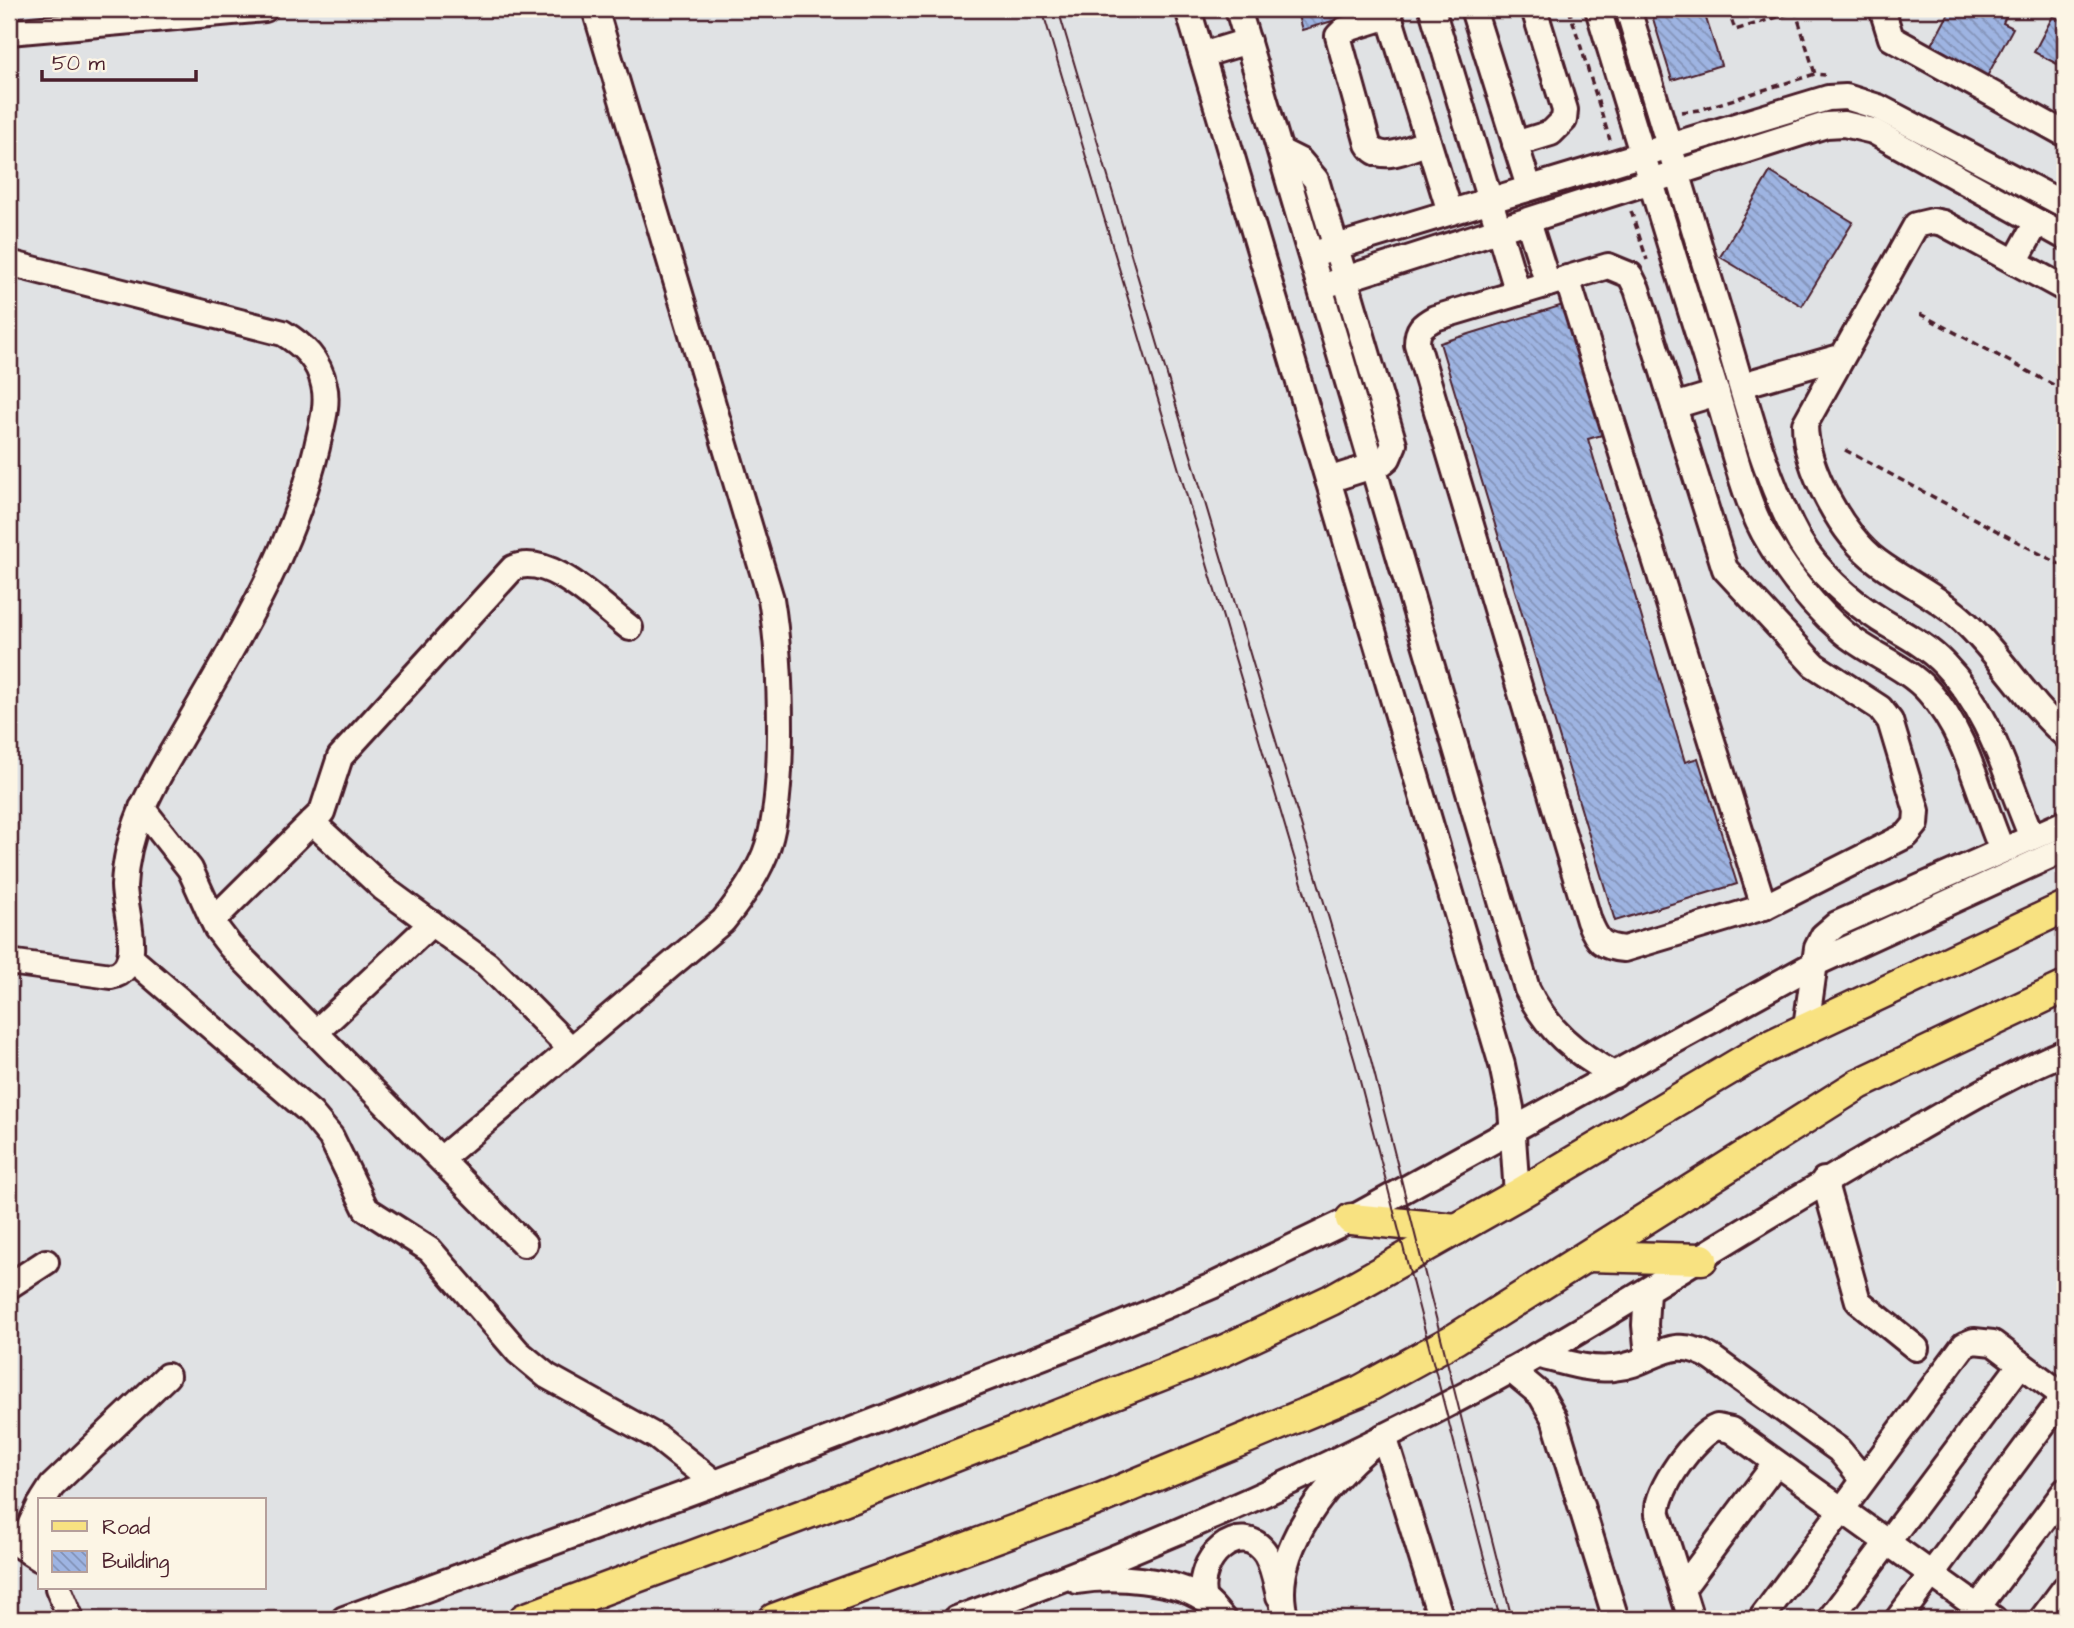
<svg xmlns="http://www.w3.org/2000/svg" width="2074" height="1628" font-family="'Architects Daughter',sans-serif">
<defs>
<pattern id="building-back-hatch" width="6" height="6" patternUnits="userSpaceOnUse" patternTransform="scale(1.75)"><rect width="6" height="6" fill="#9eb4e2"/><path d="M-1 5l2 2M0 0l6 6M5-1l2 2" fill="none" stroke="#8392b7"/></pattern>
</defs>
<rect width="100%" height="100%" fill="#e0e2e4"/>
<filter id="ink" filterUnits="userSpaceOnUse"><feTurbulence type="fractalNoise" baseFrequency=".0143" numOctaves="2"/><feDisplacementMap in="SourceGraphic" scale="14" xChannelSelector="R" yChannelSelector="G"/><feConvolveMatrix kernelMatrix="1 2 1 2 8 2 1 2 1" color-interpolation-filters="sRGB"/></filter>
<g filter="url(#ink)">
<!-- building -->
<g fill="url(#building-back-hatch)" stroke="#4a1f2b" stroke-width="2">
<path d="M1296,9H1343L1346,17L1302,30Z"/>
<path d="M1650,9H1703L1721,65L1672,80Z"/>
<path d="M1951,9H1997L2006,16L2003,23L2013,28L1983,84L1927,54Z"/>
<path d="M2053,16L2065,23V68L2034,52Z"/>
<path d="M1770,172L1853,222L1802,306L1720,257Z"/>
<path d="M1563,305L1602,435L1588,439L1685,762L1698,758L1737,884L1615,921L1440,343Z"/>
</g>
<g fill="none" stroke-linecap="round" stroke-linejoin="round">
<!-- minor casing -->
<g stroke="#4a1f2b" stroke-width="30">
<g id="minor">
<path d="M1188,9L1502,1065L1511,1108L1517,1195"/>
<path d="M1238,9L1527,989C1547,1030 1575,1053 1615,1075"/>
<path d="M1387,9L1450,212"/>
<path d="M1432,9L1518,293"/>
<path d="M1473,9L1529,187"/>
<path d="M1598,9C1636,135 1675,262 1715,388C1730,434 1744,503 1769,542C1789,575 1814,607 1843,632C1870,655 1906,666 1929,692C1968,735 1979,797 2002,850"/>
<path d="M1628,9C1660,115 1692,221 1724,328C1746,399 1763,476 1800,542C1818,572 1849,600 1879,619C1901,633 1925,644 1944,664C1991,712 2006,777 2032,837"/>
<path d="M1882,9L1891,38L2065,134"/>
<path d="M1389,16L1344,30L1338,36L1368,144C1380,165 1410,148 1428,142"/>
<path d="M9,32L265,9"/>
<path d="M1202,55L1248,41"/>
<path d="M1515,144L1551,133L1564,120L1565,110L1534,9"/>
<path d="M1282,152L1300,161L1316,180L1394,444L1388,458L1382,463L1328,480"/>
<path d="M1528,221L1548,284"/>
<path d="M1313,254L1828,98L1846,97L1878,107L2065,205"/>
<path d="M2015,262L2037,222"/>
<path d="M9,263L283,333C303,345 319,360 324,385C329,405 321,427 317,447C291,556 232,648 177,744C150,789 126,832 124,886C124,911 147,969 111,976L9,962"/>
<path d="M1608,266L1630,275L1637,289L1725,569L1814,665L1880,708L1890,721L1917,811L1916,824L1907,835L1764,907L1624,949C1602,947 1597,941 1589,921L1417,344C1417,329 1422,325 1435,318Z"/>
<path d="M1567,278L1764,907"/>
<path d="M1323,286L1826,125L1844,124L1873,131L2065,237"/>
<path d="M2065,289L1943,223L1933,221L1916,225L1805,424C1805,468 1843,537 1878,562C1908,584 1944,600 1970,627C2004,661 2029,703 2065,735"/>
<path d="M1742,385L1840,357"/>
<path d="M1674,406L1717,393"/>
<path d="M142,808L190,869L217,929L230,946L524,1244"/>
<path d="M312,822L383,888L487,964L571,1049"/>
<path d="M213,920L322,812L340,757L513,568C550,552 601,606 630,628"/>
<path d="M131,958L311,1113L331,1137L366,1209L430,1250L518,1352L547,1376L657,1437L715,1483"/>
<path d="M1806,1027L1817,948L1823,936L1837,924L2065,823"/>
<path d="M316,1032L432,923"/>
<path d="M441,1159L723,921C740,900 755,879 765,854C787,799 781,659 771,599L595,9"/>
<path d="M1824,1180L1858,1301L1916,1348"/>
<path d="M9,1286L46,1262"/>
<path d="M1647,1291L1645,1325L1648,1356"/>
<path d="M1537,1355C1561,1361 1588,1371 1613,1368C1654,1365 1669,1331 1712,1358L1839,1450L1863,1479"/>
<path d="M1511,1370L1541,1395L1554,1418L1616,1619"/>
<path d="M43,1500L52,1486L167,1376"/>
<path d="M9,1539L40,1559"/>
<path d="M21,1545L40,1505"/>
<path d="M1077,1581C1112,1575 1173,1579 1203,1599C1211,1603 1217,1613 1223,1619"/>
<path d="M58,1588L71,1619"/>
<path d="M1682,1589L1776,1463"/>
<path d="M1204,1599C1193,1560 1241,1516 1266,1554C1273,1566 1276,1583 1279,1596"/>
<path d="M344,1619L715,1483L1080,1342L1212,1286L1351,1219L1814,964L2065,849"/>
<path d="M956,1619C1156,1546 1353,1460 1538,1355C1665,1282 1787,1201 1915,1130C1964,1102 2013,1073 2065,1052"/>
<path d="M1286,1619C1265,1552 1333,1472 1384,1436L1441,1619"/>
<path d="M1691,1619L1658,1514C1655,1491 1695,1435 1717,1427L1731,1430L1994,1619"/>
<path d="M1761,1619L1964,1345L1974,1341L1993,1343L2065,1397"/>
<path d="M1830,1619L2021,1364"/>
<path d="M1898,1619L2064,1396"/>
<path d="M1969,1619L2065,1491"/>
<path d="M2042,1619L2065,1588"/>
</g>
</g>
<!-- major casing -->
<g stroke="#4a1f2b" stroke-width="35">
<g id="major">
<path d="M1351,1219L1457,1229"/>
<path d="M1588,1256L1702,1259"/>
<path d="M524,1619L843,1500L1225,1350L1331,1300L1517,1195L1765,1048L2065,907"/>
<path d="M774,1619L1102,1498L1360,1391L1455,1339L1859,1084L2065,987"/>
</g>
</g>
<!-- path -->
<g stroke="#4a1f2b" stroke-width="3.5" stroke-dasharray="7 5" stroke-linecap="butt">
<path d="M1569,9L1610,140"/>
<path d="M1728,9L1735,30L1804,9"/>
<path d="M1795,9L1815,74"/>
<path d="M1681,112L1699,110L1815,74L1825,75"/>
<path d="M1631,211L1647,260"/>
<path d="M1920,314L2065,391"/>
<path d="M1845,450L2065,567"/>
</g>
<!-- minor -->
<use href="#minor" stroke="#fcf5e5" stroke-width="24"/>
<!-- major -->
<use href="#major" stroke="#f8e281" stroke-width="30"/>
<!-- tram -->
<g stroke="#4a1f2b" stroke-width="2">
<path d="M1042,9L1355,1062L1500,1619"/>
<path d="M1058,9L1371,1060L1512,1619"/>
</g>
</g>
</g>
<!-- margin -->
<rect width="2074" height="1628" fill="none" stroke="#fcf5e5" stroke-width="35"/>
<rect x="18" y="18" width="2039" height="1593" fill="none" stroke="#4a1f2b" stroke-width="2.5" filter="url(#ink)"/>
<!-- legend -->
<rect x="38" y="1498" width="228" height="91" fill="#fcf5e5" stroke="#b59f9b" stroke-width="2"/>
<rect x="52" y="1521" width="35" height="10" fill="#f8e281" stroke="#b59f9b" stroke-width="2"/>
<text x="102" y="1534" font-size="21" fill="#4a1f2b">Road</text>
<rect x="52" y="1551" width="35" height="21" fill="url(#building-back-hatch)" stroke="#b59f9b" stroke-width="2"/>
<text x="102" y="1568" font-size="21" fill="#4a1f2b">Building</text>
<!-- scale -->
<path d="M42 70v10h154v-10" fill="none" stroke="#4a1f2b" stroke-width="3.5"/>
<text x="52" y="70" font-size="21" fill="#4a1f2b" stroke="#fcf5e5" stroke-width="5" paint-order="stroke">50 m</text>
</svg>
